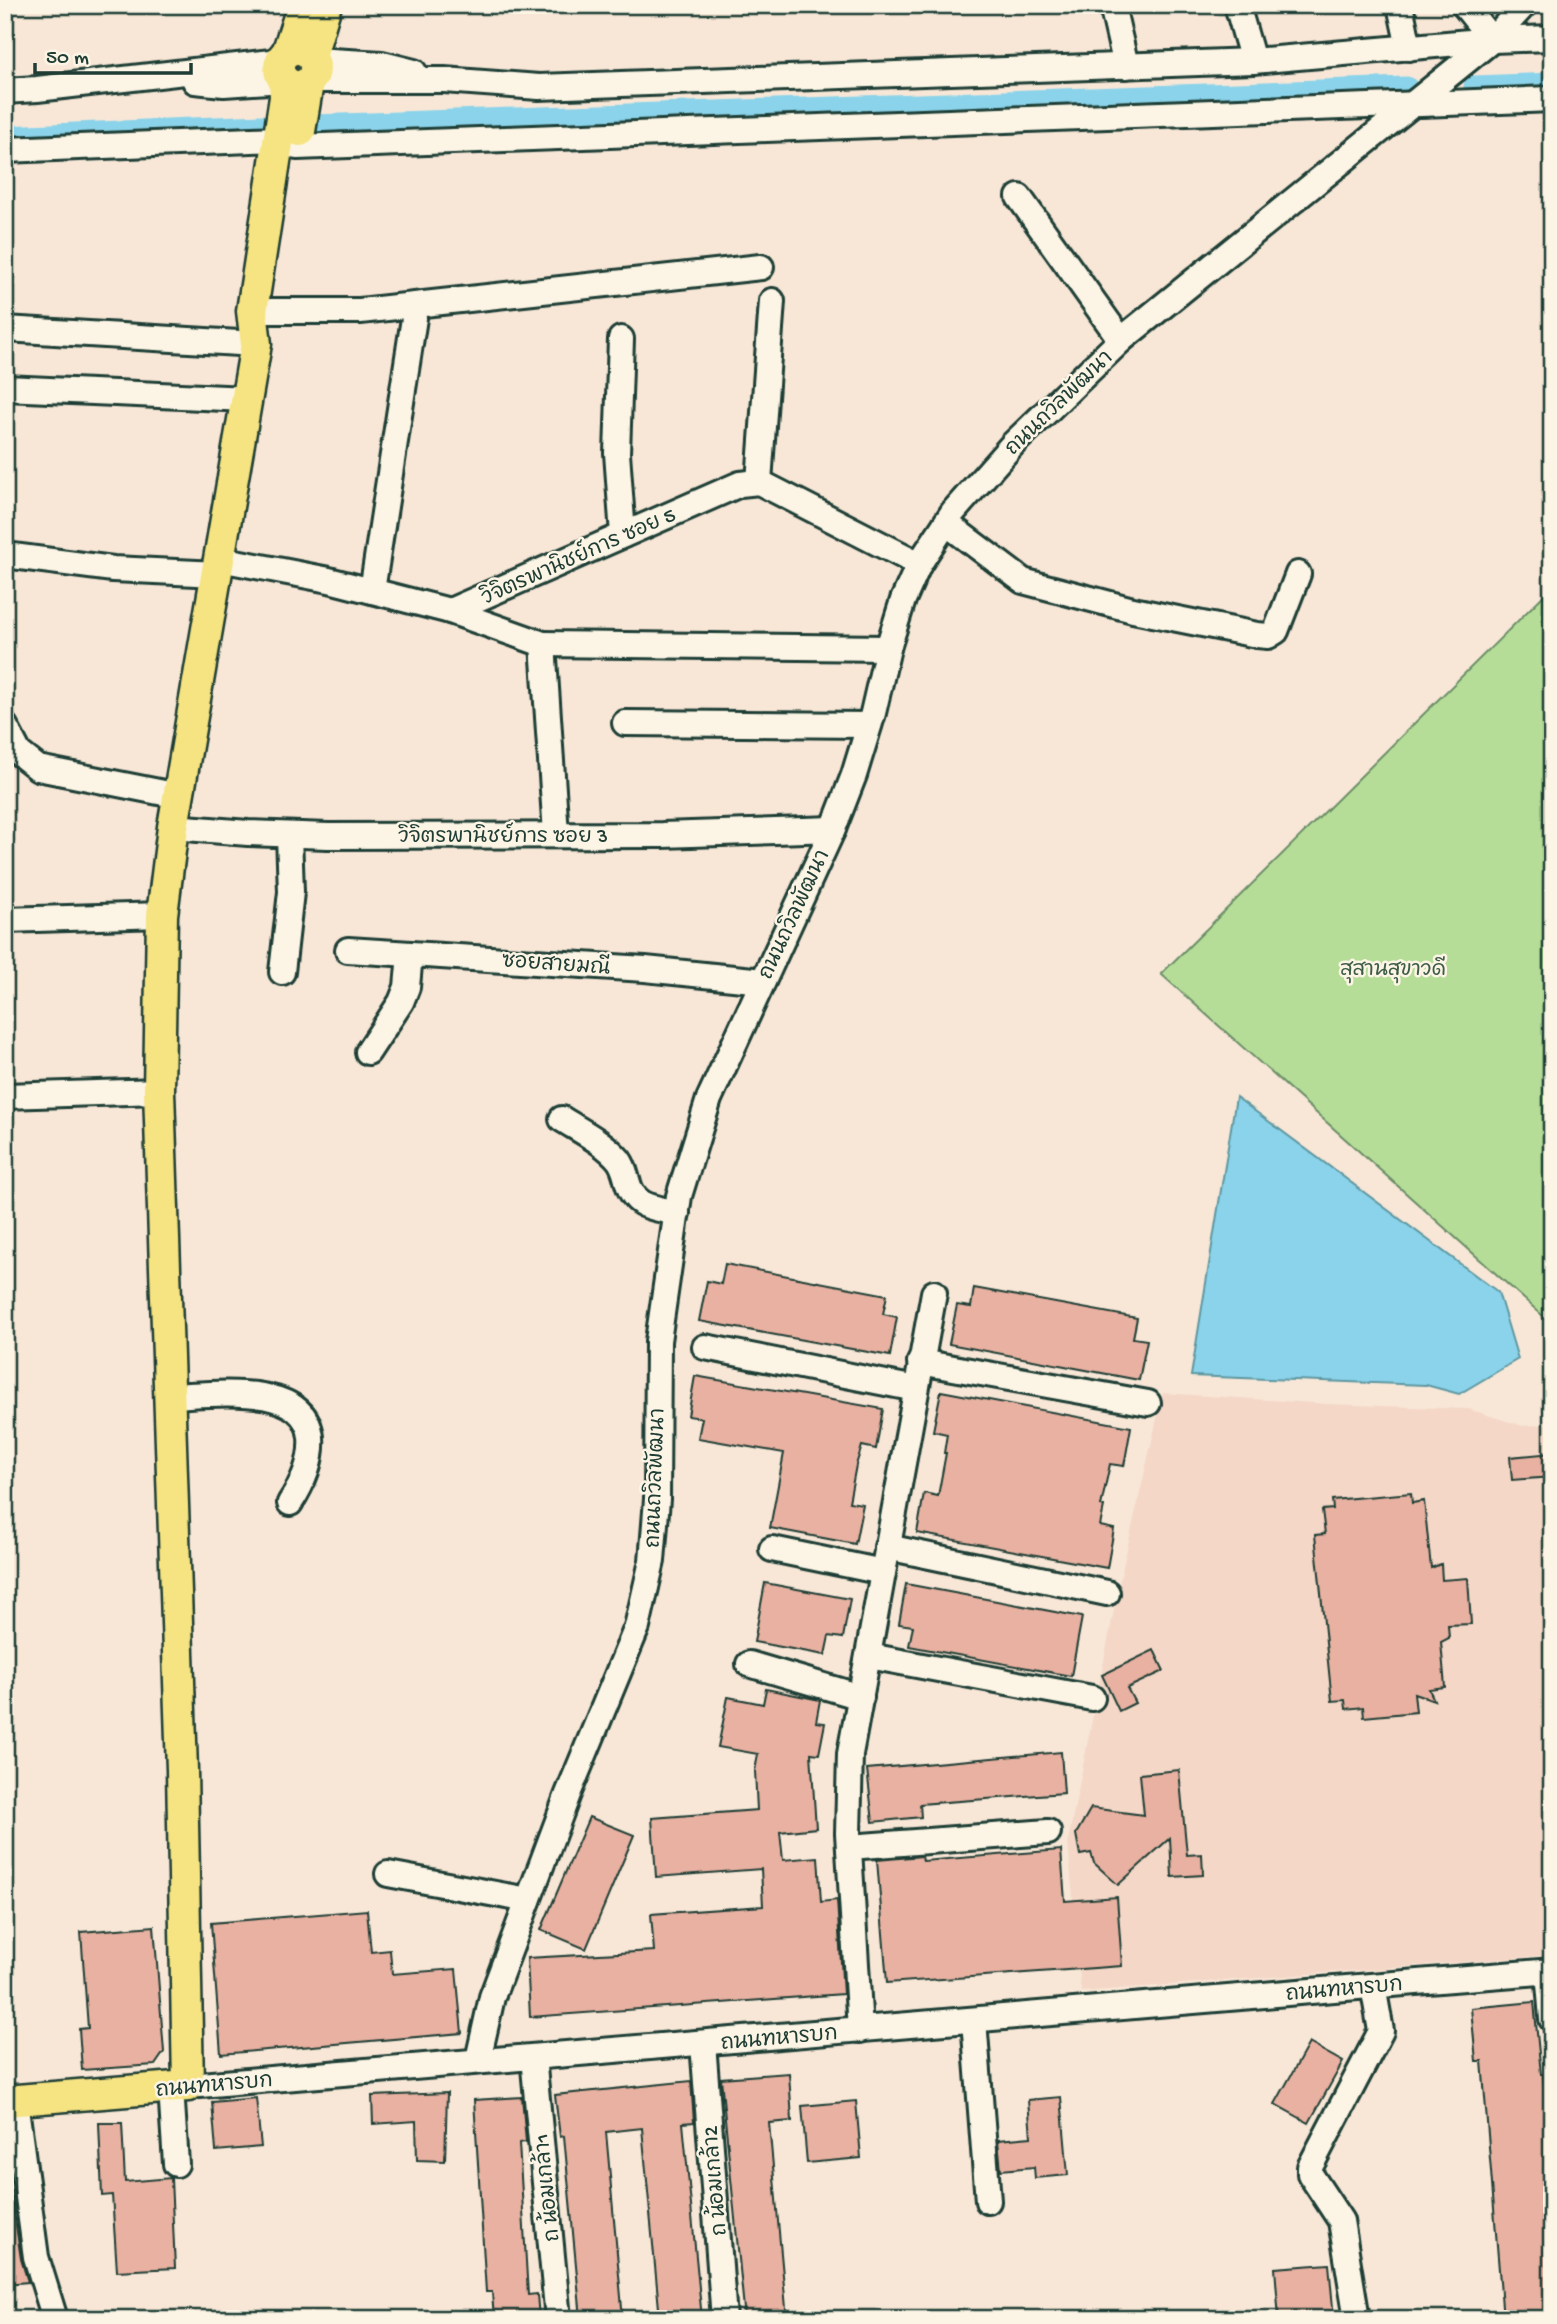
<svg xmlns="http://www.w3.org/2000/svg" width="1557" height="2324" font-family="'Gochi Hand','Playpen Sans Thai',sans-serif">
<rect width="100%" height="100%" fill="#f8e7d7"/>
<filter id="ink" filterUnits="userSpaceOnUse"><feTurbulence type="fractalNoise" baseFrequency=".0143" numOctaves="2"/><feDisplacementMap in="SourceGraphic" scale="14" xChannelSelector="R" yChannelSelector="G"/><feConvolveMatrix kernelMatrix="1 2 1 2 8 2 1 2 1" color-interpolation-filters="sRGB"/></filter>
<g filter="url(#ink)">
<!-- built -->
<path fill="#f4d7c7" d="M1163,1393L1328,1404L1468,1409L1523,1426L1552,1424V1955L1081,1992L1068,1841L1121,1575Z"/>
<!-- green -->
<path fill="#b6dd98" stroke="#6a8d66" stroke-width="2" d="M1552,587V1324L1161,974Z"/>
<!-- water -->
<path fill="#8ad3ea" stroke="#5f97a1" stroke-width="2" d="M1236,1097L1498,1292L1518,1359L1459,1394L1426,1385L1191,1376Z"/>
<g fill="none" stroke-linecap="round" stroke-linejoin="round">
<!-- canal -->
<g stroke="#8ad3ea" stroke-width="21">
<path d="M1474,86L1552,83"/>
<path d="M313,125L1407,87"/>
<path d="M5,136L262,125"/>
</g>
</g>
<!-- building -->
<g fill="#e9b1a1" stroke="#1f3d34" stroke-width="2">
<path d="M725,1264L887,1295L883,1314L897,1317L890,1356L699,1321L707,1281L721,1284Z"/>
<path d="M974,1288L1137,1318L1133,1338L1147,1340L1139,1380L949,1344L957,1305L971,1307Z"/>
<path d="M695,1376L883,1409L876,1449L862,1446L856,1465L849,1502L863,1504L855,1544L770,1528L784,1453L698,1438L702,1418L688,1416Z"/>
<path d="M941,1391L1131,1427L1124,1466L1110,1464L1101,1506L1104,1507L1100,1526L1114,1529L1107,1568L917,1533L924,1493L938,1496L946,1453H944L947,1434L933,1431Z"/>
<path d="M1552,1453V1477L1512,1480L1510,1457Z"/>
<path d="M1411,1493L1412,1503L1424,1501L1431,1568L1441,1564L1442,1580L1468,1578L1471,1624L1448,1625L1449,1638L1441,1642L1445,1687L1429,1689L1434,1700L1414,1693L1416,1712L1364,1717L1363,1707L1346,1709L1345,1700L1332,1701L1315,1535L1325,1534L1322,1510L1333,1509L1332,1500Z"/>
<path d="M765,1583L850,1599L843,1638L829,1636L825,1655L754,1642Z"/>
<path d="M906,1584L1082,1617L1071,1676L909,1646L913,1626L899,1624Z"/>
<path d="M1154,1650L1164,1671L1127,1688L1135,1703L1119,1711L1102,1675Z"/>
<path d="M766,1689L820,1700L816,1722L825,1723L819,1754L811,1753L816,1828L780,1832L783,1860L818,1857L821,1902L837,1900L843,1994L530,2017L527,1958L654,1951L651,1914L763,1906L761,1869L656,1877L652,1818L757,1810L755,1771L758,1754L718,1747L728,1697L763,1704Z"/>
<path d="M1061,1752L1064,1793L920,1804L921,1817L873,1822L867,1769Z"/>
<path d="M1179,1770L1187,1855L1202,1854L1203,1875L1172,1877L1170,1838L1118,1885L1094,1863L1091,1853L1080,1855L1076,1834L1091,1808L1144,1815L1140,1774Z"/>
<path d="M589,1817L634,1835L586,1949L541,1930Z"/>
<path d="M1061,1850L1065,1901L1117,1897L1122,1966L887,1983L877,1860L922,1856L923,1861Z"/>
<path d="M367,1910L371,1952L390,1950L392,1974L456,1969L462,2033L221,2054L211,1923Z"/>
<path d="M154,1926L164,2052L155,2065L82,2070L79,2029L88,2028L81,1932Z"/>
<path d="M1534,2002L1541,2074H1543L1552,2192V2319H1503L1482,2061H1476L1471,2008Z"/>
<path d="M1309,2043L1343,2062L1309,2123L1275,2104Z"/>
<path d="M789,2073L792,2121L769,2123L787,2319H745L721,2078Z"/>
<path d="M691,2081L694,2122L683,2123L702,2319H660L642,2128L606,2132L623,2319H581L564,2136L560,2137L555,2095Z"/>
<path d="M447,2093L445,2161L417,2160L416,2121L373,2124L372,2096Z"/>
<path d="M522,2097L526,2142L519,2143L528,2295L537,2294L539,2319H494L492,2292H486L474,2100Z"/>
<path d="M1061,2097L1068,2175L1035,2178L1034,2167L1001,2170L998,2140L1031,2137L1028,2100Z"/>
<path d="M256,2098L261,2147L216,2151L212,2102Z"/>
<path d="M856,2101L861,2158L807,2163L802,2106Z"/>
<path d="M99,2123H122L125,2182L171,2178L175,2268L117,2271L112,2195L102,2196Z"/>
<path d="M5,2152L21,2259L28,2282L5,2284Z"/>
<path d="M1329,2264L1334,2319H1279L1275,2268Z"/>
</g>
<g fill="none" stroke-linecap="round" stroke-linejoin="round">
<!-- minor casing -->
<g stroke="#1f3d34" stroke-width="30">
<g id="minor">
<path d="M1112,5L1126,66"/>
<path d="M1237,5L1253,61"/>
<path d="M1400,5L1409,48"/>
<path d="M1464,5L1492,40"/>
<path d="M314,60L382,64L414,72"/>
<path d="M312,80H444L539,87L1253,61L1492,40L1552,38"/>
<path d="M195,81L224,84L284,80"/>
<path d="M5,91L37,89L280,61"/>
<path d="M297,147L1552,99"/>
<path d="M5,150L278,139"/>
<path d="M1019,197L1121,340"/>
<path d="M271,311H360L761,267"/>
<path d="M5,329L256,344"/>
<path d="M621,339L617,453L623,535"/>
<path d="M5,388L247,399"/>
<path d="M759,482L772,301"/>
<path d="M946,523L1023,581L1133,610L1257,635L1268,636L1276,631L1298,574"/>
<path d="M5,555L113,569L218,574"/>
<path d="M220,559L329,580L450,611L740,484L759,482L919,564"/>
<path d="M372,591L414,318"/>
<path d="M450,611L543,644L556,834"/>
<path d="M543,644L888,648"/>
<path d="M625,723L869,725"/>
<path d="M5,726L19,753L38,768L179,796"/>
<path d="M173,827L248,833L328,836L662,835L833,829"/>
<path d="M5,920L162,915"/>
<path d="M348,950L645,969L763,981"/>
<path d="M282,972L291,892L289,835"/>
<path d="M368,1052L401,1002L407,987L410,954"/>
<path d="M5,1096L159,1091"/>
<path d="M562,1119C581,1131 605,1143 619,1160C624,1167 625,1173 627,1180C634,1208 652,1207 677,1213"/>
<path d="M705,1347L916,1389"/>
<path d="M920,1362L1148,1403"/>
<path d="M169,1396C210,1395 305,1380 311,1437C313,1461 303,1483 290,1503"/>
<path d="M887,1547L1107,1593"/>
<path d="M772,1549L883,1572"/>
<path d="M869,1656L1092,1698"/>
<path d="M749,1664L861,1697"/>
<path d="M849,1847L1048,1832"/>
<path d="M388,1874L528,1900"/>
<path d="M1548,1971L1552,2019"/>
<path d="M974,2020L988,2201"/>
<path d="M860,2030L848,1833L850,1754L934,1293"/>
<path d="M703,2043L724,2319"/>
<path d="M533,2057L558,2319"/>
<path d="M478,2060L492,1997L568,1794L637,1627L652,1561L657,1499L658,1341L679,1196L709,1099L833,829L854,775L873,713L888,648L903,600L919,564L953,512L1013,444L1121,340L1492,40L1524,5"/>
<path d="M188,2086C642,2046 1097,2008 1552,1971"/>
<path d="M171,2088L176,2164"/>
<path d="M15,2100L36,2257L55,2319"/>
<path d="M1357,2319L1341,2221L1310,2174V2167L1381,2031L1373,1986"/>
</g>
</g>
<!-- major casing -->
<g stroke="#1f3d34" stroke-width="35">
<g id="major">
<circle cx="297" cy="68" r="18"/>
<path d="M287,53L303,5"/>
<path d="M311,56L326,5"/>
<path d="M300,131L308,83"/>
<path d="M5,2101L188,2086L182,1770L159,1091L162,915L173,827L256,344L252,311L285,97L284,80"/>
</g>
</g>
<!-- minor -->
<use href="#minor" stroke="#fcf5e5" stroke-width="24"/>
<!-- major -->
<use href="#major" stroke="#f6e381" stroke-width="30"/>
</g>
</g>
<g text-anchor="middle" stroke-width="5" stroke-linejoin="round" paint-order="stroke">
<!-- street labels -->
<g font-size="21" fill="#1f3d34" stroke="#fcf5e5">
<text transform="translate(1058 402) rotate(-44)" y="7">ถนนถวิลพัฒนา</text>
<text transform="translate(578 555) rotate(-24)" y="7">วิจิตรพานิชย์การ ซอย 5</text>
<text x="503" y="842">วิจิตรพานิชย์การ ซอย 3</text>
<text transform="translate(793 914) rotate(-65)" y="7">ถนนถวิลพัฒนา</text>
<text transform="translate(556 963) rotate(4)" y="7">ซอยสายมณี</text>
<text transform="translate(654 1478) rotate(-88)" y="7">ถนนถวิลพัฒนา</text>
<text transform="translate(1344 1988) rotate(-5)" y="7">ถนนทหารบก</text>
<text transform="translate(779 2037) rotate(-5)" y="7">ถนนทหารบก</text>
<text transform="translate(214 2084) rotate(-5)" y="7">ถนนทหารบก</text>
<text transform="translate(714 2181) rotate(-95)" y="7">ถ น้อมเกล้า2</text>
<text transform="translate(546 2188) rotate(-96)" y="7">ถ น้อมเกล้า1</text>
</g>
<!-- park labels -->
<g font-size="21" fill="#3d5d48" stroke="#fcf5e5">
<text x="1393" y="975">สุสานสุขาวดี</text>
</g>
</g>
<!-- margin -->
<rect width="1557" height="2324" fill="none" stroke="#fcf5e5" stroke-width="28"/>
<rect x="14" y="14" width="1529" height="2296" fill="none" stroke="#1f3d34" stroke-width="2.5" filter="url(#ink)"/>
<!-- scale -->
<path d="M35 63v10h156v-10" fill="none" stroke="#1f3d34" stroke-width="3.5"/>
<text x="46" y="63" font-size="21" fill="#1f3d34" stroke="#fcf5e5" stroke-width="5" paint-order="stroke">50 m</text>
</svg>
